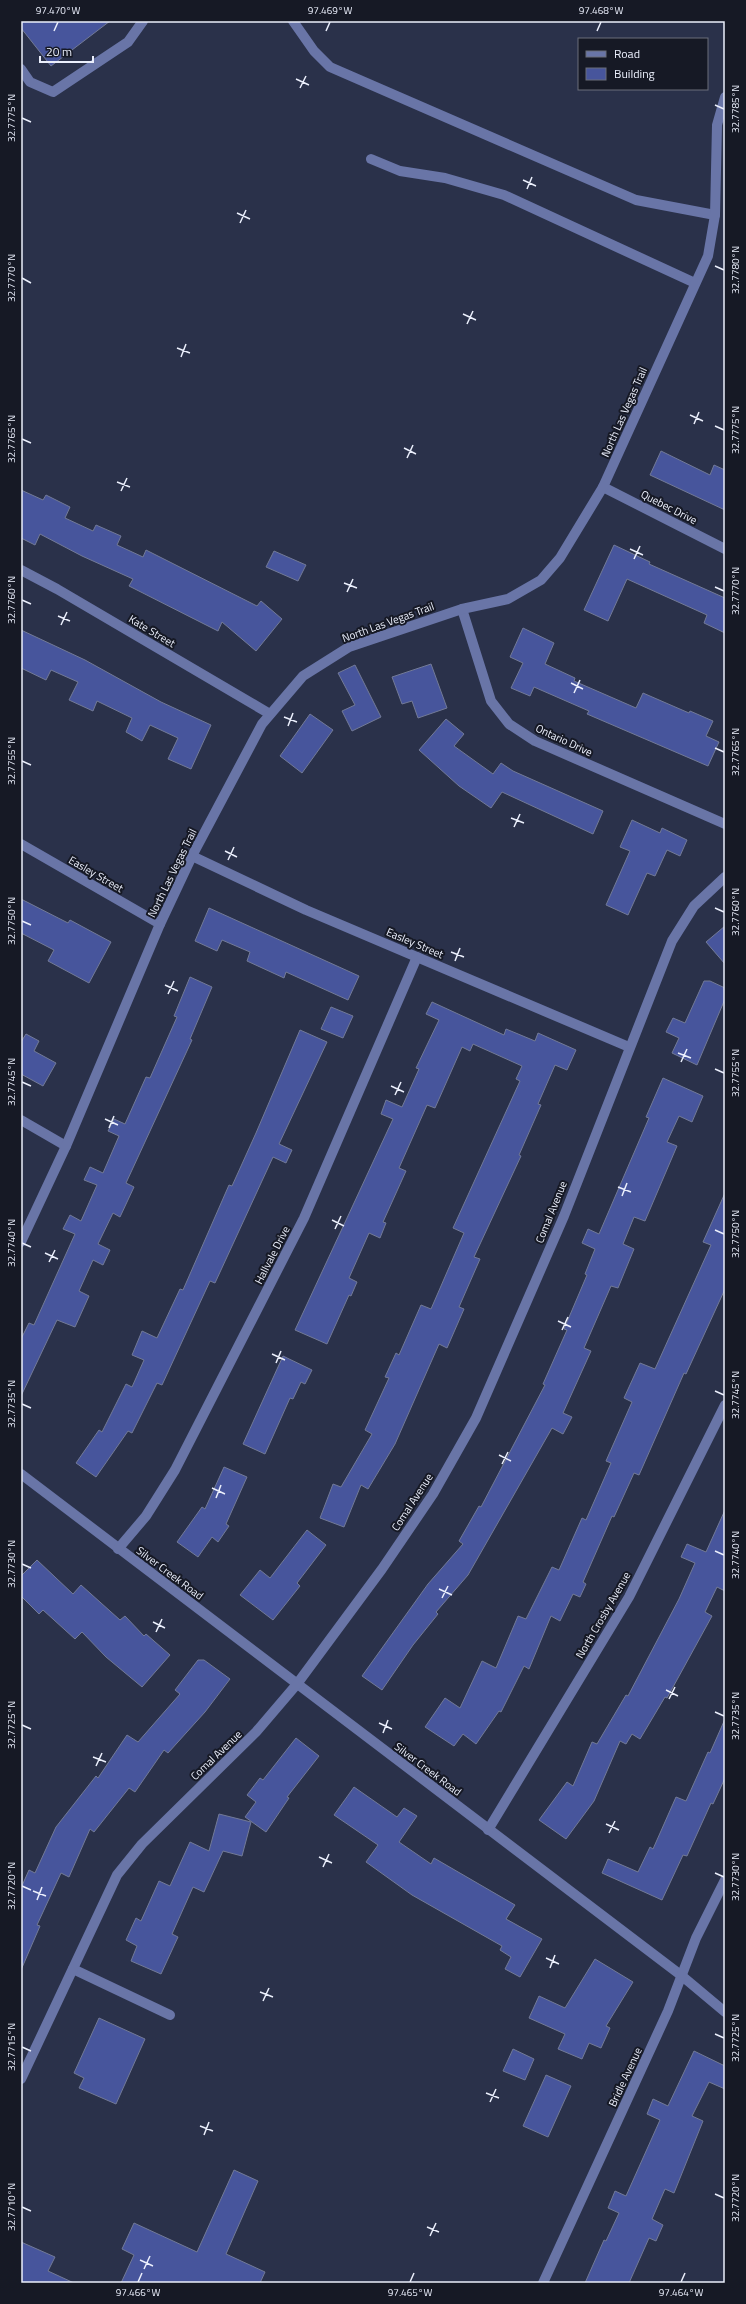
<svg xmlns="http://www.w3.org/2000/svg" width="746" height="2304" font-family="'Titillium Web',sans-serif">
<rect width="100%" height="100%" fill="#2a314a"/>
<!-- building -->
<g fill="#47559c" stroke="#727a97">
<path d="M21,21H110L51,66L21,28Z"/>
<path d="M661,451L710,475L714,465L725,470V510L650,475Z"/>
<path d="M21,490L43,500L46,495L70,507L65,518L93,531L96,525L121,536L117,545L143,557L146,550L257,606L261,601L282,619L256,651L222,622L218,631L129,586L133,579L82,556L40,534L35,545L21,538Z"/>
<path d="M614,545L650,562L649,564L725,598V633L704,623L707,615L627,579L608,621L584,610Z"/>
<path d="M274,551L306,565L298,581L266,567Z"/>
<path d="M523,628L554,643L545,664L575,678L574,681L636,708L643,693L689,713L690,711L713,721L706,736L719,742L708,766L587,714L589,711L534,687L530,696L511,688L523,663L510,657Z"/>
<path d="M21,630L85,660L161,702L211,725L191,769L168,759L178,738L150,725L142,741L126,732L132,718L97,701L93,711L69,700L78,682L51,670L46,680L21,668Z"/>
<path d="M431,664L447,708L418,718L412,701L402,704L392,677Z"/>
<path d="M355,665L381,717L352,731L342,711L355,705L338,673Z"/>
<path d="M310,714L333,730L302,773L280,756Z"/>
<path d="M446,719L464,734L454,746L493,774L501,763L513,771L603,811L593,834L502,792L491,808L459,786L419,750Z"/>
<path d="M632,820L660,833L662,828L687,840L680,856L667,850L655,876L647,873L628,915L606,905L630,851L620,847Z"/>
<path d="M21,899L68,923L70,920L111,942L89,983L48,961L54,950L21,933Z"/>
<path d="M209,908L359,976L348,1000L286,972L284,978L247,961L250,952L222,940L217,951L195,941Z"/>
<path d="M725,926V964L706,942Z"/>
<path d="M190,977L212,987L190,1039L192,1040L126,1183L134,1187L120,1217L113,1213L98,1244L110,1250L103,1265L93,1260L79,1291L89,1296L75,1327L57,1320L21,1396V1339L29,1323L34,1325L75,1234L63,1229L70,1215L81,1221L97,1185L84,1180L90,1167L103,1173L119,1136L108,1131L114,1119L125,1124L146,1077L150,1078L177,1017L174,1016Z"/>
<path d="M704,981H710L725,988V999L697,1065L672,1053L679,1038L666,1032L673,1018L685,1023Z"/>
<path d="M432,1002L504,1035L506,1029L535,1041L538,1033L576,1050L567,1070L555,1065L538,1104L541,1105L519,1155L521,1156L474,1257L480,1259L459,1307L464,1309L447,1348L439,1344L395,1444L368,1489L361,1485L344,1527L320,1518L333,1484L341,1487L372,1434L365,1430L389,1378L385,1377L396,1353L399,1355L421,1305L431,1309L464,1233L453,1228L520,1081L516,1079L522,1066L473,1044L470,1051L462,1047L435,1108L427,1105L399,1168L406,1171L383,1222L386,1223L380,1238L369,1233L349,1278L357,1282L351,1296L349,1295L327,1344L295,1330L393,1119L381,1114L386,1100L402,1107L419,1069L416,1068L439,1020L426,1014Z"/>
<path d="M331,1007L353,1016L343,1038L321,1029Z"/>
<path d="M300,1030L327,1042L279,1144L292,1150L286,1163L273,1157L215,1283L210,1281L162,1385L157,1383L132,1433L128,1431L96,1477L76,1463L99,1430L102,1432L126,1384L132,1387L144,1360L132,1355L142,1331L157,1338L180,1289L183,1290L229,1185L232,1186L256,1133Z"/>
<path d="M26,1034L39,1041L34,1051L56,1063L43,1086L21,1074V1042Z"/>
<path d="M663,1078L703,1096L692,1122L679,1116L667,1142L677,1146L645,1221L634,1217L623,1244L634,1249L618,1288L611,1286L584,1348L591,1351L563,1413L572,1417L563,1434L552,1428L468,1575L436,1612L438,1614L413,1645L382,1690L362,1676L428,1584L463,1544L459,1541L479,1506L481,1507L545,1385L543,1384L567,1330L564,1329L587,1275L585,1274L595,1249L582,1243L588,1229L599,1234L649,1118L646,1117Z"/>
<path d="M725,1193V1289L686,1374L684,1373L639,1475L634,1473L614,1517L612,1516L583,1582L586,1584L580,1597L573,1594L560,1621L551,1616L529,1669L524,1666L501,1712L499,1711L476,1744L463,1734L454,1746L425,1727L445,1698L460,1708L482,1661L496,1668L518,1616L526,1619L552,1567L559,1570L582,1518L586,1520L611,1463L606,1461L632,1402L624,1398L640,1363L655,1369L711,1245L703,1242Z"/>
<path d="M283,1356L312,1370L305,1384L301,1382L293,1399L290,1398L265,1454L243,1444Z"/>
<path d="M224,1467L247,1477L226,1524L229,1526L218,1542L212,1537L198,1557L177,1542L202,1507L205,1509Z"/>
<path d="M725,1510V1591L717,1587L705,1612L712,1616L667,1698L665,1697L640,1739L632,1734L626,1744L620,1741L594,1801L566,1839L539,1820L567,1782L573,1786L592,1742L597,1744L626,1695L628,1696L679,1599L695,1563L681,1557L687,1544L706,1552Z"/>
<path d="M307,1530L326,1545L297,1583L300,1586L273,1620L240,1595L260,1570L270,1578Z"/>
<path d="M37,1560L73,1594L81,1585L120,1620L125,1616L144,1636L146,1634L170,1655L142,1687L106,1657L82,1632L75,1639L43,1610L39,1614L21,1596V1576Z"/>
<path d="M198,1660H204L230,1679L205,1712L168,1753L164,1750L135,1792L129,1788L94,1832L90,1829L69,1877L61,1873L37,1925L40,1926L21,1970V1888L29,1870L35,1873L56,1827L96,1776L98,1778L127,1735L138,1742L180,1694L175,1690Z"/>
<path d="M725,1719V1778L713,1804L711,1803L687,1856L683,1855L662,1900L602,1873L608,1859L638,1872L650,1847L653,1849L676,1797L686,1801L708,1752L710,1753Z"/>
<path d="M296,1738L319,1756L287,1797L289,1798L266,1832L245,1817L256,1802L247,1795L260,1778L263,1780Z"/>
<path d="M354,1787L397,1817L404,1808L417,1816L399,1842L431,1864L434,1858L515,1905L506,1919L542,1939L520,1977L505,1969L511,1957L500,1950L502,1946L412,1895L366,1862L378,1845L334,1815Z"/>
<path d="M219,1814L251,1822L242,1856L223,1851L204,1892L193,1887L172,1934L178,1937L161,1974L131,1961L137,1946L126,1940L136,1918L141,1921L159,1881L170,1886L190,1842L209,1851Z"/>
<path d="M595,1959L633,1982L606,2026L610,2028L601,2048L589,2043L582,2059L558,2049L565,2034L529,2018L539,1996L565,2008Z"/>
<path d="M99,2018L145,2039L116,2104L79,2088L84,2078L74,2073Z"/>
<path d="M513,2049L534,2059L525,2080L503,2071Z"/>
<path d="M694,2051L725,2066V2089L709,2082L692,2116L703,2121L674,2193L665,2189L652,2219L663,2225L656,2241L649,2238L629,2283H585L604,2240L606,2241L619,2213L608,2208L615,2191L626,2196L660,2120L647,2114L653,2099L668,2106Z"/>
<path d="M546,2075L571,2086L548,2137L523,2126Z"/>
<path d="M234,2170L258,2181L226,2254L265,2272L260,2283H121L134,2255L122,2249L134,2223L197,2252Z"/>
<path d="M21,2242L55,2257L48,2271L74,2283H21Z"/>
</g>
<g fill="none" stroke-linecap="round" stroke-linejoin="round">
<!-- minor -->
<g stroke="#6975a7" stroke-width="10">
<path d="M293,21L314,51L330,67L636,200L715,215"/>
<path d="M21,69L30,82L53,92L128,42L143,21"/>
<path d="M371,159L400,171L445,178L504,195L695,283"/>
<path d="M603,487L725,549"/>
<path d="M21,570L57,589L270,714"/>
<path d="M462,609L491,701L509,724L535,741L725,824"/>
<path d="M21,844L160,924"/>
<path d="M192,856L306,910L629,1047"/>
<path d="M21,1120L66,1146"/>
<path d="M21,1242L66,1146L160,924L192,856L262,724L303,676L349,647L462,609L508,599L541,580L560,558L603,487L708,256L715,215L717,125L725,97"/>
<path d="M21,1474L682,1976L725,2012"/>
<path d="M118,1549L146,1516L175,1470L304,1218L417,957"/>
<path d="M488,1830L629,1597L725,1405"/>
<path d="M73,1969L170,2015"/>
<path d="M21,2079L117,1875L142,1844L256,1732L297,1684L382,1569L433,1494L476,1418L564,1216L672,941L694,906L725,877"/>
<path d="M543,2283L668,2011L696,1938L725,1880"/>
</g>
</g>
<!-- ticks -->
<path fill="none" stroke="#ebeffc" stroke-width="1.5" d="M54,31L58,22M326,31L330,22M597,31L601,22M296,79L309,85M300,88L306,76M715,105L724,109M22,118L31,122M523,180L536,186M527,189L532,177M237,213L250,219M240,223L246,210M715,266L724,270M22,278L31,283M463,314L476,320M467,324L473,311M177,348L190,353M181,357L186,344M690,415L703,421M694,424L699,412M715,426L724,430M22,439L31,443M404,448L416,454M407,458L413,445M117,482L130,487M121,491L127,478M630,549L643,555M634,559L640,546M344,583L357,588M715,587L724,591M347,592L353,579M22,600L31,604M58,616L70,621M61,625L67,612M571,683L583,689M574,693L580,680M284,717L297,722M288,726L293,713M715,748L724,752M22,761L31,765M511,818L524,823M514,827L520,814M225,851L237,857M228,860L234,847M715,908L724,912M22,921L31,925M451,952L464,957M455,961L460,948M165,985L178,991M168,994L174,981M678,1053L691,1058M681,1062L687,1049M715,1069L724,1073M22,1082L31,1086M391,1086L404,1092M395,1095L401,1082M105,1119L118,1125M109,1128L114,1116M618,1187L631,1192M622,1196L627,1183M332,1220L344,1226M335,1229L341,1216M715,1230L724,1234M22,1243L31,1247M45,1253L58,1259M49,1262L55,1250M558,1321L571,1327M562,1330L568,1317M272,1354L285,1360M276,1363L281,1351M715,1391L724,1395M22,1404L31,1408M499,1455L511,1461M502,1464L508,1452M212,1488L225,1494M216,1498L221,1485M715,1551L724,1555M22,1564L31,1568M439,1589L452,1595M442,1598L448,1586M153,1622L165,1628M156,1632L162,1619M666,1690L678,1696M669,1699L675,1687M715,1712L724,1716M379,1723L392,1729M22,1725L31,1729M383,1733L388,1720M93,1757L106,1762M96,1766L102,1753M606,1824L619,1830M609,1833L615,1821M319,1857L332,1863M323,1867L329,1854M715,1873L724,1877M22,1886L31,1890M33,1891L46,1896M37,1900L42,1887M546,1958L559,1964M550,1968L555,1955M260,1992L273,1997M263,2001L269,1988M715,2034L724,2038M22,2047L31,2051M486,2093L499,2098M490,2102L496,2089M200,2126L213,2131M204,2135L209,2122M715,2194L724,2198M22,2207L31,2211M427,2227L439,2232M430,2236L436,2223M140,2260L153,2266M144,2269L150,2256M138,2282L142,2273M410,2282L414,2273M681,2282L685,2273"/>
<g text-anchor="middle" stroke-width="4" stroke-linejoin="round" paint-order="stroke">
<!-- street labels -->
<g font-size="11" fill="#ebeffc" stroke="#161925">
<text transform="translate(624 412) rotate(-66)" y="4">North Las Vegas Trail</text>
<text transform="translate(669 507) rotate(27)" y="4">Quebec Drive</text>
<text transform="translate(388 622) rotate(-20)" y="4">North Las Vegas Trail</text>
<text transform="translate(152 631) rotate(31)" y="4">Kate Street</text>
<text transform="translate(564 740) rotate(25)" y="4">Ontario Drive</text>
<text transform="translate(172 873) rotate(-64)" y="4">North Las Vegas Trail</text>
<text transform="translate(96 874) rotate(30)" y="4">Easley Street</text>
<text transform="translate(415 943) rotate(23)" y="4">Easley Street</text>
<text transform="translate(551 1212) rotate(-68)" y="4">Comal Avenue</text>
<text transform="translate(272 1255) rotate(-63)" y="4">Hallvale Drive</text>
<text transform="translate(412 1502) rotate(-57)" y="4">Comal Avenue</text>
<text transform="translate(170 1573) rotate(37)" y="4">Silver Creek Road</text>
<text transform="translate(603 1615) rotate(-60)" y="4">North Crosby Avenue</text>
<text transform="translate(216 1755) rotate(-44)" y="4">Comal Avenue</text>
<text transform="translate(428 1769) rotate(37)" y="4">Silver Creek Road</text>
<text transform="translate(625 2077) rotate(-65)" y="4">Bridle Avenue</text>
</g>
</g>
<!-- border -->
<rect width="746" height="2304" fill="none" stroke="#161925" stroke-width="44"/>
<!-- legend -->
<rect x="578" y="38" width="130" height="52" fill="#161925" stroke="#6b6f7b"/>
<rect x="586" y="51" width="20" height="6" fill="#6975a7" stroke="#6b6f7b"/>
<text x="614" y="58" font-size="12" fill="#ebeffc">Road</text>
<rect x="586" y="68" width="20" height="12" fill="#47559c" stroke="#6b6f7b"/>
<text x="614" y="78" font-size="12" fill="#ebeffc">Building</text>
<!-- scale -->
<path d="M40 56v6h53v-6" fill="none" stroke="#ebeffc" stroke-width="2"/>
<text x="46" y="56" font-size="12" fill="#ebeffc" stroke="#161925" stroke-width="3" paint-order="stroke">20 m</text>
<rect x="22" y="22" width="702" height="2260" fill="none" stroke="#ebeffc" stroke-width="1.5"/>
<g font-size="10" text-anchor="middle" fill="#ebeffc">
<text x="58" y="14">97.470°W</text>
<text x="330" y="14">97.469°W</text>
<text x="601" y="14">97.468°W</text>
<text transform="translate(735 109) rotate(-90)" y="4">32.7785°N</text>
<text transform="translate(11 118) rotate(-90)" y="4">32.7775°N</text>
<text transform="translate(735 270) rotate(-90)" y="4">32.7780°N</text>
<text transform="translate(11 278) rotate(-90)" y="4">32.7770°N</text>
<text transform="translate(735 430) rotate(-90)" y="4">32.7775°N</text>
<text transform="translate(11 439) rotate(-90)" y="4">32.7765°N</text>
<text transform="translate(735 591) rotate(-90)" y="4">32.7770°N</text>
<text transform="translate(11 600) rotate(-90)" y="4">32.7760°N</text>
<text transform="translate(735 752) rotate(-90)" y="4">32.7765°N</text>
<text transform="translate(11 761) rotate(-90)" y="4">32.7755°N</text>
<text transform="translate(735 912) rotate(-90)" y="4">32.7760°N</text>
<text transform="translate(11 921) rotate(-90)" y="4">32.7750°N</text>
<text transform="translate(735 1073) rotate(-90)" y="4">32.7755°N</text>
<text transform="translate(11 1082) rotate(-90)" y="4">32.7745°N</text>
<text transform="translate(735 1234) rotate(-90)" y="4">32.7750°N</text>
<text transform="translate(11 1243) rotate(-90)" y="4">32.7740°N</text>
<text transform="translate(735 1395) rotate(-90)" y="4">32.7745°N</text>
<text transform="translate(11 1404) rotate(-90)" y="4">32.7735°N</text>
<text transform="translate(735 1555) rotate(-90)" y="4">32.7740°N</text>
<text transform="translate(11 1564) rotate(-90)" y="4">32.7730°N</text>
<text transform="translate(735 1716) rotate(-90)" y="4">32.7735°N</text>
<text transform="translate(11 1725) rotate(-90)" y="4">32.7725°N</text>
<text transform="translate(735 1877) rotate(-90)" y="4">32.7730°N</text>
<text transform="translate(11 1886) rotate(-90)" y="4">32.7720°N</text>
<text transform="translate(735 2038) rotate(-90)" y="4">32.7725°N</text>
<text transform="translate(11 2047) rotate(-90)" y="4">32.7715°N</text>
<text transform="translate(735 2198) rotate(-90)" y="4">32.7720°N</text>
<text transform="translate(11 2207) rotate(-90)" y="4">32.7710°N</text>
<text x="138" y="2296">97.466°W</text>
<text x="410" y="2296">97.465°W</text>
<text x="681" y="2296">97.464°W</text>
</g>
</svg>
